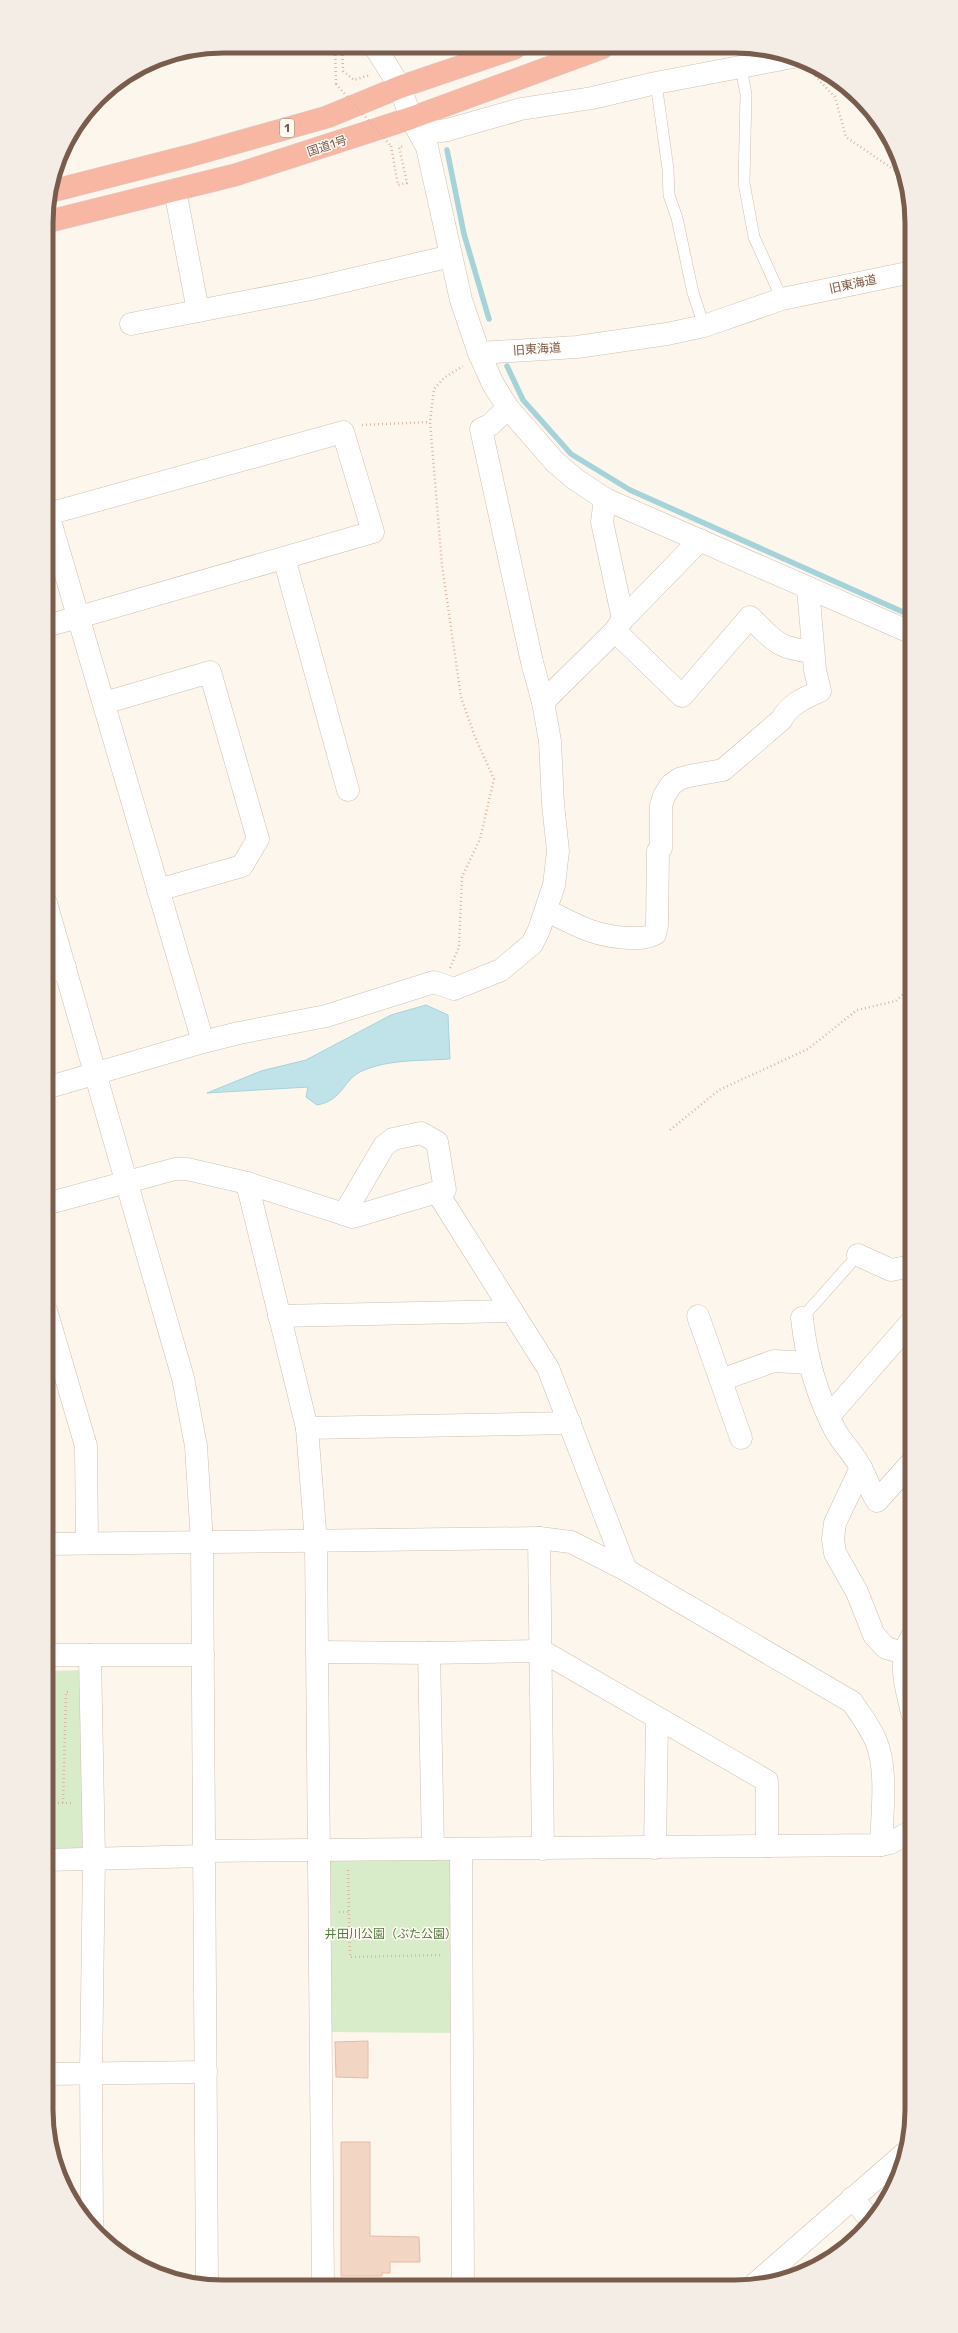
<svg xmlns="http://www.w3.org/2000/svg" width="958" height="2333" font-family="Rubik,'Noto Sans JP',sans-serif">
<rect width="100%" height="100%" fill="#fdf6ec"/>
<!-- green -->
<g fill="#d8ecc9">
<path d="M86,1670L85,1853L46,1854V1671Z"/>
<path d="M447,1857L453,1863V2033L329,2032L327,1864L333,1859Z"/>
</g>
<!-- water -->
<path fill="#bfe3e8" stroke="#a5d3da" d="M426,1005L448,1015L450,1059C421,1061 389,1059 362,1071C343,1079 344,1100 317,1105L306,1097L308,1087L207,1093L261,1071L306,1060L391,1015Z"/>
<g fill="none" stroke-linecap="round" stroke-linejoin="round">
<!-- stream -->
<g stroke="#a5d3da" stroke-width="5.5">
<path d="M405,47L407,49"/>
<path d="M447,150L464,234L489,319"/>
<path d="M507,366L523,400L571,454L630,490L912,616"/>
</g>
</g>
<!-- building -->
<g fill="#f3d5c3" stroke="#e6bba3">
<path d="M368,2041V2078L336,2077L335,2042Z"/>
<path d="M341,2142H370V2236L419,2237L420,2262H390V2273H382V2276H341Z"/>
</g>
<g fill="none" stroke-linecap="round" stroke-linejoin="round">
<!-- lane casing -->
<g stroke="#d1beb0" stroke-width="12">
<g id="lane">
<path d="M741,68L746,94L744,183L754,237L782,299"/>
<path d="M656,83L668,169L669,195L677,218L693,293L704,326"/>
<path d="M802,1318L858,1255"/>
</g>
</g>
<!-- street casing -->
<g stroke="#d1beb0" stroke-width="23">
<g id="street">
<path d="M375,47L400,87L411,118L427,147L461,300L479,353L493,384L508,408L555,462L575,479L605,499L912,633"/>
<path d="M420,134L447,130L521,109L592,98L656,83L793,57"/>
<path d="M175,190L198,311"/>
<path d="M131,324L311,289L451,256"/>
<path d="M479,353L577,347L667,334L704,326L782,299L912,272"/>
<path d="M508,408L490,425L481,429L532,662L543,702"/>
<path d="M605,499L602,522L623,619"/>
<path d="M284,558L348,790"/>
<path d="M46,626L79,617L373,532L343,432L48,514L203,1042"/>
<path d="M615,631L682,696L750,617C775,641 776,648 813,652"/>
<path d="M104,703L210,672L258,839L242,866L158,890"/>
<path d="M46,903L183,1378L196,1446L202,1542L207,2284"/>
<path d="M546,910C576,925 593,936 628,938C638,938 645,939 655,934L657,925L658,851L661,848V806L664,796L671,785L679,779L689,776L723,770L781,720C790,704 804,698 820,691L815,670L808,588"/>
<path d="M46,972L65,967"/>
<path d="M46,1088L203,1042L239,1033L326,1016L434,982L454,989L501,970L532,944L539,930L554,885L558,851L553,804L550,741L543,702L615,631L623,619L700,540"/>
<path d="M247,1183L307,1428L316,1542L323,2284"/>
<path d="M46,1204L175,1169H187L247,1183L353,1217L437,1192L548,1368L626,1570"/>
<path d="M344,1214L384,1146L393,1139L421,1133L437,1142L445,1190L437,1192"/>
<path d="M858,1255L891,1270L912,1266"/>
<path d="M46,1310L86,1446L87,1543"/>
<path d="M279,1316L512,1311"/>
<path d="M698,1316L741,1438"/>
<path d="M802,1318C806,1357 817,1395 835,1430C842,1443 854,1454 861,1468C867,1479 870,1490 877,1501L912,1462"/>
<path d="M721,1380L774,1361L810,1363"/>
<path d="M829,1416L912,1321"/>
<path d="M307,1428L570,1423"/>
<path d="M861,1468L835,1523L833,1539L835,1553L857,1592L874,1635L886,1648L904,1653"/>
<path d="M539,1538L543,1849"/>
<path d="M46,1544L539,1538L571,1542L626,1570L852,1702C861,1715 870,1727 876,1741C888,1770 882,1814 881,1845"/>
<path d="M318,1652L429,1653L433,1849"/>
<path d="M429,1653L542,1651L767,1781V1846"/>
<path d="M46,1655H203"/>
<path d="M90,1655L94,1857L91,2073L92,2227"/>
<path d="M912,1713C906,1686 897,1662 912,1636"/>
<path d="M655,1848L657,1719"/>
<path d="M461,1850L463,2285"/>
<path d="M204,1851L881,1845L890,1843L912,1831"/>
<path d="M46,1860L204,1856"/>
<path d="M46,2074L206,2072"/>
<path d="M852,2198L872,2221"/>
<path d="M755,2284L905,2153"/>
</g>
</g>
<!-- highway casing -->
<g stroke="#dad1cd" stroke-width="23">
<g id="highway">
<path d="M52,191L189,156L327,117L400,87L515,48"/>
<path d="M46,222L235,175L411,118L602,48"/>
</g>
</g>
<!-- path -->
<g stroke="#d9b8a5" stroke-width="2.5" stroke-dasharray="1 3" stroke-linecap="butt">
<path d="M335,47L336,84"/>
<path d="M342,47L343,71L354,80L370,75"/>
<path d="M813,64L816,77L835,97L846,137L906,178"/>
<path d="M391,146L398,185L407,183L399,147L404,146"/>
<path d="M362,425L430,422"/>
<path d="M907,652L912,676"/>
<path d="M912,937C906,909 901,883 912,856"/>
<path d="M450,968L459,947L462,877L480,839L494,779L475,737L461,697L442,565L430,422L434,389L444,378L463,366"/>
<path d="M670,1130L719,1090L808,1049L857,1010L896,1001L912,986"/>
<path d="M46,1803H74"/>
<path d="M63,1803L66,1692H71"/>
<path d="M348,1870L350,1957L442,1955"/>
<path d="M339,1912H349"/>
</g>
<!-- lane -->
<use href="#lane" stroke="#fff" stroke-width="11"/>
<!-- street -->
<use href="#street" stroke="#fff" stroke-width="22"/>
<!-- highway -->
<use href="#highway" stroke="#f7b7a3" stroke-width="22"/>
<!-- path-bridge -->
<path stroke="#d9b8a5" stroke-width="2.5" stroke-dasharray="1 3" stroke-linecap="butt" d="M336,84L391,146"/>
</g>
<g text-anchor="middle" stroke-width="3" stroke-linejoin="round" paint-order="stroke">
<!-- shield labels -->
<rect fill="#fffaf3" stroke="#a28b7f" stroke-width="1" x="280" y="119" width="14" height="18" rx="3"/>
<g font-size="11" font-weight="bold" fill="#7a5c4d">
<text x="287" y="132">1</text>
</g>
<!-- street labels -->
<g font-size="12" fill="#7a5c4d" stroke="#fffaf3">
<text transform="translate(327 146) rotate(-18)" y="4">国道1号</text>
<text transform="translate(853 284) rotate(-12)" y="4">旧東海道</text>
<text transform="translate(537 349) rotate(-4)" y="4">旧東海道</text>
</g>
<!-- park labels -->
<g font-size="12" fill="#537a41" stroke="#fffaf3">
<text x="391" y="1938">井田川公園（ぶた公園）</text>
</g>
</g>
<!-- crop -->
<path d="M0 0H958V2333H0ZM223 53H735A170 170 0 0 1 905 223V2110A170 170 0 0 1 735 2280H223A170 170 0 0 1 53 2110V223A170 170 0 0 1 223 53Z" fill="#f4ede6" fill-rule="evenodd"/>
<path fill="none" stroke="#7a5c4d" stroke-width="5" d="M223 53H735A170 170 0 0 1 905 223V2110A170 170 0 0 1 735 2280H223A170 170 0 0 1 53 2110V223A170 170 0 0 1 223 53Z"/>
</svg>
